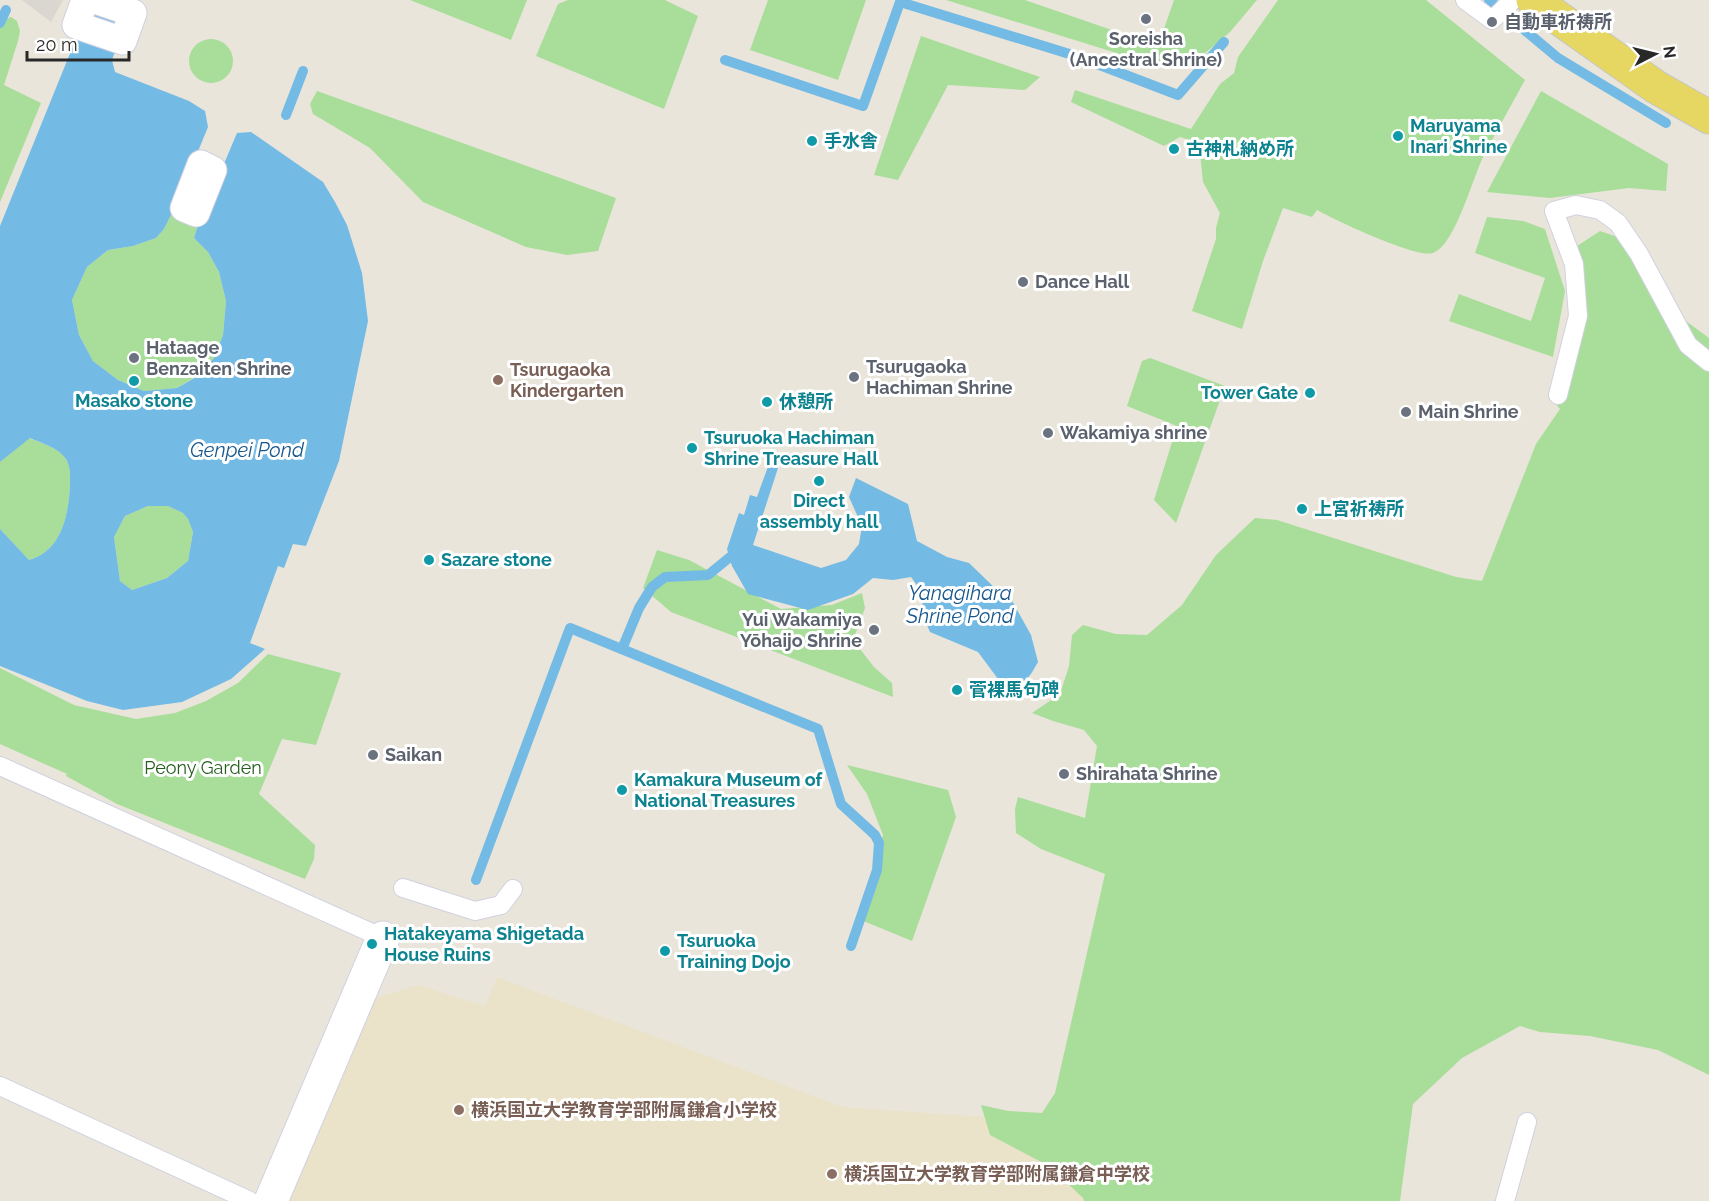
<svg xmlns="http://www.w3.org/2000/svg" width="1709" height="1201" font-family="Raleway,'Noto Sans JP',sans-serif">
<rect width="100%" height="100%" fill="#e9e5da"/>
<!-- education -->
<path fill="#eae3ca" d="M497,977L843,1107L1056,1122L1096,1201H286L366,1001L418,985L485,1006Z"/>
<!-- green -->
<g fill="#a9dd9a">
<path d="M410,0H527L511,40Z"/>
<path d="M568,0H665L698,16L664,109L536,56L558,4Z"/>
<path d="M768,0H866L838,80L750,50Z"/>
<path d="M946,0H1025L1158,46L1174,0H1257L1230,32L1196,61L1171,66L1155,65Z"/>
<path d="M1278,0H1426L1525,80C1512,104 1498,128 1485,153C1473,175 1456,245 1433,253C1417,259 1335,220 1317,210L1312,217L1283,208L1263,261L1242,329L1192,311L1216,239V228L1220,213L1203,182L1199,143L1180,137L1164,146L1071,102L1075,90L1191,129L1220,84L1234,73L1238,57Z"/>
<path d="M11,17L17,21L20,31L18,41L4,85L41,103L0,202V24L3,20Z"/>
<path d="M921,36L1040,77L1025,90L948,85L898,180L874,175Z"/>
<circle cx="211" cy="61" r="22"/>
<path d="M317,91L616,198L598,251L567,255L526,247L423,202L370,148L313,114L310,104Z"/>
<path d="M1541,91L1668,164L1666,191L1629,188L1550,198L1487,192Z"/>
<path d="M174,209H203L194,238L208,252L219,272L226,301L223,335L214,358L197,376L177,388L144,391L118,380L93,361L79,335L72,300L87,267L108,250L133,246L156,238L164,229Z"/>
<path d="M1487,217L1523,221L1545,229L1565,291L1553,357L1449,321L1459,294L1531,321L1545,278L1475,253Z"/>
<path d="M1600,231L1623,239L1686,321L1709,338V1075L1658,1050L1590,1036L1540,1032L1520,1026L1462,1058L1413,1104L1400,1201H1084L1083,1198L1049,1166L990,1135L981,1105L1008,1111L1042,1113L1055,1093L1105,874L1041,849L1016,833L1015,809L1018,797L1085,818L1097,746L1084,730L1053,721L1032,713L1060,694L1069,666L1072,635L1083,625L1116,634L1147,635L1182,605L1216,555L1255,518L1277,520L1456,577L1482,581L1536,444L1560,409L1548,395L1573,316L1565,254Z"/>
<path d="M1150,358L1225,386L1176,523L1154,500L1177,426L1127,406L1142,361Z"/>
<path d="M29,438C41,443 59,448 66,459C71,468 70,477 70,487C68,517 61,551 29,560L0,529V462Z"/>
<path d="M148,506H168L183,513L188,519L193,532L188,561L167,578L132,590L120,581L114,537L125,516Z"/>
<path d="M657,550L689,560L781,609L832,605L862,593L865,608L853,640L874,667L892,683L893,697L671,612L643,588Z"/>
<path d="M268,654L341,673L316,745L282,739L259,794L315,845L314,859L305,879L117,804L66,776L67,774L0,744V668L74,705L136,719L175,713L206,701L238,683Z"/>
<path d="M847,765L948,790L956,817L912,941L861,920L883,835L867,794Z"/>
</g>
<!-- plaza -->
<path fill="#dad7d0" d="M22,0H63L51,22Z"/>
<!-- water -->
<g fill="#73bae5" fill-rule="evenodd">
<path d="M89,0H133L112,60L115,72L189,101L205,111L208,127L192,166L218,178L237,133L251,132L323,182L335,202L347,225L362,273L368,321L339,461L306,546L293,544L284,568L278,566L250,643L265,649L231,679L182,702L123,710L87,701L0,666V529L29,560C61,551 68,517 70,487C70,477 71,468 66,459C59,448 41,443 30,438L0,462V226L73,46ZM174,209H203L194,238L208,252L219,272L226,301L223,335L214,358L198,376L177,388L144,391L118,380L93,361L79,335L72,300L87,267L108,250L133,246L156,238L164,229ZM148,506H168L183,513L188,519L193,532L188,561L167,578L132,590L120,581L114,537L125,516Z"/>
<path d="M770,461L779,465L753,545L821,568L846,560L859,544L862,526L849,497L856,478L908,504L917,541L947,557L969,563L999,592L1011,599L1031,635L1038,662C1028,680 1025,684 1004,687L978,652L930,632L923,616L922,592L911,577L893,580L873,578L853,594L808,610L748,594L732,566L727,549L739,513L744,515L750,495L757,497Z"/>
</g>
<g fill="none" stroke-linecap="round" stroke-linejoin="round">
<!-- stream -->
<g stroke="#73bae5" stroke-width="10">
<path d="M1489,0L1558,58L1666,123"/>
<path d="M0,23L6,10"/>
<path d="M725,60L863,106L900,2L1076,56L1178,95L1224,42"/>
<path d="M286,115L303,71"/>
<path d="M622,649L639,608L652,587L665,577L708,575L730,557"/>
<path d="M476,880L570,628L818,729L841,804L875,835L879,843L877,870L851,946"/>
</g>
<!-- service casing -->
<g stroke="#d0d1e0" stroke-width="20">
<g id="service">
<path d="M1465,0L1492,20L1513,0"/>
<path d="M1558,395L1578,316L1574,264L1554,211L1576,205L1600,210L1618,223L1639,254L1688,345L1709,362"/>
<path d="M0,766L383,938"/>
<path d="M403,888L475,911L501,905L513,889"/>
<path d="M0,1086L250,1201"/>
<path d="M1505,1201L1527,1122"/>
</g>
</g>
<!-- pedestrian casing -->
<g stroke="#d0d1e0" stroke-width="29">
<g id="pedestrian">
<path d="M85,0L76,25L123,41L133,13L95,0"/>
<path d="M201,164L213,170L196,213L184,208Z"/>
</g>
</g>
<!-- minor casing -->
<g stroke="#d0d1e0" stroke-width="35">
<path id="minor" d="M271,1201L383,938"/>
</g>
<!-- primary casing -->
<g stroke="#c7c7c7" stroke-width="35">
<path id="primary" d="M1533,0L1656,87L1709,117"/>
</g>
<!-- service -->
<use href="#service" stroke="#fff" stroke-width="18"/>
<!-- pedestrian -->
<use href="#pedestrian" stroke="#fff" stroke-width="27"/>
<!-- minor -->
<use href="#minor" stroke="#fff" stroke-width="33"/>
<!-- primary -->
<use href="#primary" stroke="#e6d662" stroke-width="33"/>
</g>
<!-- markers -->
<g fill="#6b7280" stroke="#fff" stroke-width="2">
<circle cx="1146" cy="19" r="6"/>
<circle cx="1492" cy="22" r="6"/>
<circle cx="1023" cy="282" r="6"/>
<circle cx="134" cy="358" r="6"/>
<circle cx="854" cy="377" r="6"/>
<circle cx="1406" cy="412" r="6"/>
<circle cx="1048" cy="433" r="6"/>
<circle cx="874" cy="630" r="6"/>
<circle cx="373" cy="755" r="6"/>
<circle cx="1064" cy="774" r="6"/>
</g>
<g fill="#0f9aa8" stroke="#fff" stroke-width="2">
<circle cx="1398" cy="136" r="6"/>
<circle cx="812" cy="141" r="6"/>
<circle cx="1174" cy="149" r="6"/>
<circle cx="134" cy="381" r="6"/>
<circle cx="1310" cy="393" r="6"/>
<circle cx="767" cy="402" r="6"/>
<circle cx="692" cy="448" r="6"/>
<circle cx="819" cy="481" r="6"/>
<circle cx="1302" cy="509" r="6"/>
<circle cx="429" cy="560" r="6"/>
<circle cx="957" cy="690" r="6"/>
<circle cx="622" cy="790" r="6"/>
<circle cx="372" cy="944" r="6"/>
<circle cx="665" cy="951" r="6"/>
</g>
<g fill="#8d6e63" stroke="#fff" stroke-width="2">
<circle cx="498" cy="380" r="6"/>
<circle cx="459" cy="1110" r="6"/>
<circle cx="832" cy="1174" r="6"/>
</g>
<g text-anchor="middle" stroke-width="6" stroke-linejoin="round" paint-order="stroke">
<!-- worship labels -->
<g font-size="18" font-weight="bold" fill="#5b616d" stroke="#fff" text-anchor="start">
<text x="1504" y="28">自動車祈祷所</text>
<text x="1146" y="45" text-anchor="middle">Soreisha<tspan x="1146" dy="21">(Ancestral Shrine)</tspan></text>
<text x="1035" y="288">Dance Hall</text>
<text x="146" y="354">Hataage<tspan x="146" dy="21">Benzaiten Shrine</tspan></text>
<text x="866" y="373">Tsurugaoka<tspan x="866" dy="21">Hachiman Shrine</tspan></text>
<text x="1418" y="418">Main Shrine</text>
<text x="1060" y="439">Wakamiya shrine</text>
<text x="862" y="626" text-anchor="end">Yui Wakamiya<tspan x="862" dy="21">Yōhaijo Shrine</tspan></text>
<text x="385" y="761">Saikan</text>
<text x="1076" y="780">Shirahata Shrine</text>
</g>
<!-- culture labels -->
<g font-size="18" font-weight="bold" fill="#0d838f" stroke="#fff" text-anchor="start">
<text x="1410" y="132">Maruyama<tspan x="1410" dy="21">Inari Shrine</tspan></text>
<text x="824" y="147">手水舎</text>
<text x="1186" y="155">古神札納め所</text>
<text x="1298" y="399" text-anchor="end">Tower Gate</text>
<text x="134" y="407" text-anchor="middle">Masako stone</text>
<text x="779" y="408">休憩所</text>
<text x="704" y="444">Tsuruoka Hachiman<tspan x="704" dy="21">Shrine Treasure Hall</tspan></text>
<text x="819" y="507" text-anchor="middle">Direct<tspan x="819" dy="21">assembly hall</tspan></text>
<text x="1314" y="515">上宮祈祷所</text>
<text x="441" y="566">Sazare stone</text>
<text x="969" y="696">菅裸馬句碑</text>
<text x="634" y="786">Kamakura Museum of<tspan x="634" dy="21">National Treasures</tspan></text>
<text x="384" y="940">Hatakeyama Shigetada<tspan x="384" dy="21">House Ruins</tspan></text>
<text x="677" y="947">Tsuruoka<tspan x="677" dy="21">Training Dojo</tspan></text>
</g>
<!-- education labels -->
<g font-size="18" font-weight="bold" fill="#785e54" stroke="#fff" text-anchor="start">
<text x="510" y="376">Tsurugaoka<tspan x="510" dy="21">Kindergarten</tspan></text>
<text x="471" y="1116">横浜国立大学教育学部附属鎌倉小学校</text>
<text x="844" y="1180">横浜国立大学教育学部附属鎌倉中学校</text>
</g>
<!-- park labels -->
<g font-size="18" fill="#245f1e" stroke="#fff">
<text x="203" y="774">Peony Garden</text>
</g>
<!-- water labels -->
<g font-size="20" font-style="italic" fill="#16578e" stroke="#fff">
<text x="247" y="457">Genpei Pond</text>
<text x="960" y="600">Yanagihara<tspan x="960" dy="23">Shrine Pond</tspan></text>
</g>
</g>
<!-- north arrow -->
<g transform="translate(1655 54) rotate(83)" stroke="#ffffff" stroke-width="4.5" paint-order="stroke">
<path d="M0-4.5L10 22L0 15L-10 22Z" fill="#282828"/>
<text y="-9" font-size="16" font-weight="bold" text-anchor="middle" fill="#282828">N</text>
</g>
<!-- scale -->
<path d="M27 51v9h102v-9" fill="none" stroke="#282828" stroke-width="3"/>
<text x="36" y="51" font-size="18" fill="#282828" stroke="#ffffff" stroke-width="4.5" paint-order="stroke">20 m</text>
</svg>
